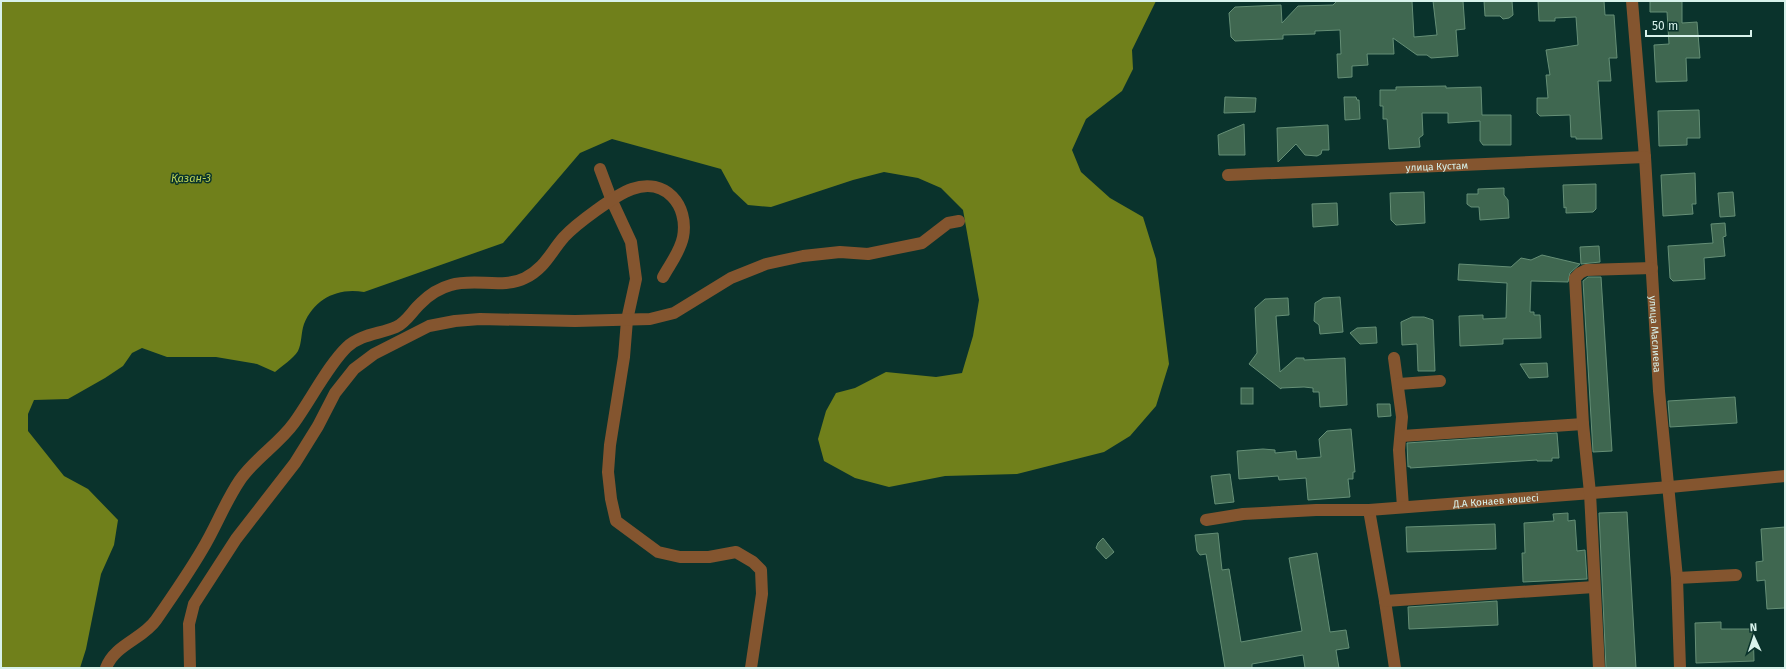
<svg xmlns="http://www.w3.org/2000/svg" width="1786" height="669" font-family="'Fira Sans',sans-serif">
<rect width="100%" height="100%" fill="#0a332c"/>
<!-- water -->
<path fill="#70801b" d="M1,1H1156L1132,50L1133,69L1122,91L1086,119L1072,150L1081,172L1110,198L1143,217L1156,259L1169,364L1156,406L1130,436L1104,452L1017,474L945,476L889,487L855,478L824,461L818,439L826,411L836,393L855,388L886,372L936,377L962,373L973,336L979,300L963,210L941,188L918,178L884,172L853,180L771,207L748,205L733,191L721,169L612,139L580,153L503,243L364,292C338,287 314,299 304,324C301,332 302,343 298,351C293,359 282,366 275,372L257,364L216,357H167L142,348L132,353L123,366L105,378L68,399L34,400L28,414V431L64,476L88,489L118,520L114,545L101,574L86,649L80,668H1Z"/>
<!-- building -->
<g fill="#3f6750" stroke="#658f76">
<path d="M1337,1H1412L1414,37L1437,35L1433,1H1463L1465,29L1456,30L1458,56L1431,58L1427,55H1417L1393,38L1394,54H1367L1368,65L1352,66V77L1338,78L1337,54H1341L1340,30L1315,31V34L1283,35V39L1235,41L1231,37L1229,13L1235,7L1281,5L1282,23L1298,6L1333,5Z"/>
<path d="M1484,1H1512L1513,15L1509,18L1503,19L1500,16H1485Z"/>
<path d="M1538,1H1604L1605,15H1614L1617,58H1609L1611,81H1598L1602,139H1576V137H1571L1570,115L1540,116L1537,113V98H1548L1546,75H1550L1546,50L1578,45L1576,17L1555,18V21H1539Z"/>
<path d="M1650,1H1682V23L1697,22L1700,58H1686L1687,81L1656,82L1654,45L1669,44L1667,12H1650Z"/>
<path d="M1446,86V88L1481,87L1482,115H1511V145H1483L1480,141V121L1448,123V113H1422L1423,135L1419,138L1420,147L1389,149L1387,119H1383V106H1380V90H1396V87Z"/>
<path d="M1225,97L1256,98L1255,112L1224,113Z"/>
<path d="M1344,97H1356L1357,100H1359L1360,119L1345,120Z"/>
<path d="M1699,110L1700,138H1687V145L1659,146L1658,111Z"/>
<path d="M1244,124L1245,155H1219L1218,135Z"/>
<path d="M1328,125L1329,150H1322L1321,154L1317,156L1305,155L1296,144L1278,162L1277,128Z"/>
<path d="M1695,173L1696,204H1692L1693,214L1663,216L1661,175Z"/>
<path d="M1596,184V209L1593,212L1566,213V207L1564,208L1563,185Z"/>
<path d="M1504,188V195L1508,200L1509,218L1480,220L1479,207H1471L1467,204V194H1478V189Z"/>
<path d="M1424,192L1425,223L1396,225L1391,220L1390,193Z"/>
<path d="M1733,192L1735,216L1720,217L1718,193Z"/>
<path d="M1337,203L1338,225L1313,227L1312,204Z"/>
<path d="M1725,223L1726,236L1723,237L1725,256L1704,258L1705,279L1673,281L1670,278L1668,246L1713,243L1711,224Z"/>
<path d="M1599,246L1600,262L1581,264L1580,247Z"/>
<path d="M1542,255L1580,264L1570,273L1568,282L1531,281L1530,312H1534V315H1540L1541,338L1503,339V344L1460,346L1459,316L1483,315V319L1506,318L1507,283L1458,280L1459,264L1511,267L1521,258L1531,260Z"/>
<path d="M1588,277H1601L1612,451L1593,452L1583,281Z"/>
<path d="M1340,297L1343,332L1320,334L1319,325L1314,321L1315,303L1323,298Z"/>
<path d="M1288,298L1289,315L1276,316L1280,372L1296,358H1304V360L1345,358L1347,405L1320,407L1319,392H1313V388L1304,387L1281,388V389L1249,364L1257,353L1255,308L1265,299Z"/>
<path d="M1412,317H1424L1433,320L1435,371H1418L1417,344L1402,345L1401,322Z"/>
<path d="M1376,327L1377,343L1360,344L1350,333L1357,328Z"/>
<path d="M1547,363L1548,377L1529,378L1520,364Z"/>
<rect x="1241" y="388" width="12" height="16"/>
<path d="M1735,397L1737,423L1670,427L1668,401Z"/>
<path d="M1377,404H1390L1391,416L1378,417Z"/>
<path d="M1351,429L1355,472H1353V479H1348L1350,497L1308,500L1306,478L1279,480L1278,476L1239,479L1237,451L1263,449L1275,450V453L1296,451L1297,459L1321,457L1319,439L1327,431Z"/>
<path d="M1557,433L1559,458H1552V461H1537V460L1410,468V466L1408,467L1407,443Z"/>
<path d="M1230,474L1234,502L1215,504L1211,476Z"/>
<path d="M1627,512L1636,668H1606L1599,513Z"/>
<path d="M1568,513V521L1575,520L1577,551L1585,550L1587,579L1523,582L1522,553H1525L1524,523L1554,521L1553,514Z"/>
<path d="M1495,524L1496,549L1407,552L1406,527Z"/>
<path d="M1785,527V608L1767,609L1765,580L1757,581L1756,562L1763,561L1761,529Z"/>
<path d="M1218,533L1222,570L1229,569L1241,642L1302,631L1289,558L1317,553L1330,632L1346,630L1349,648L1336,650L1339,668H1305L1303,655L1252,664V668H1225L1206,554L1200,555L1197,551L1195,535Z"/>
<path d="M1103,538L1114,552L1106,559L1096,548L1098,543Z"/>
<path d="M1497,601L1498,625L1409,629L1408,607Z"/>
<path d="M1721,622V629H1753L1754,661L1696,663L1695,623Z"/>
</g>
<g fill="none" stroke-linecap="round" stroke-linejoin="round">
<!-- minor -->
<g stroke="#84552f" stroke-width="12">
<path id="s1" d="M1632,1L1645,157L1659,391L1677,578L1680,668"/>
<path d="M600,169L612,201L631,242L636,279L627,320L624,357L610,445L608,472L611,499L616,521L658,552L680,557H709L736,552L753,562L761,570L762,594L751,668"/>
<path id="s2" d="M1228,175L1645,157"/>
<path d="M1394,358L1402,417L1399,450L1403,507"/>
<path d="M1399,384L1440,381"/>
<path d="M1402,436L1583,424"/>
<path d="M1369,510L1385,601L1395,668"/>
<path id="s3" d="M1206,520L1243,514L1316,510H1369L1670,487L1785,476"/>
<path d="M1677,578L1736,575"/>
<path d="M1385,601L1594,587"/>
<path d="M106,668C114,645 143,639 156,620C172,597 188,574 202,550C216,527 225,502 240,480C254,459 279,444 294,423C310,401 329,364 347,347C361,334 380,334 396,327C407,322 412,311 421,303C429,295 440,288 451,285C474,278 504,289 525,278C545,268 550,253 564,237C576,224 615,195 632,189C665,177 689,205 683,237C680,252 670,264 663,277"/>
<path d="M190,668L189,624L194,604L236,539L295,463L318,426L335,393L354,369L374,354L429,326L455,321L480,319L575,321L650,319L674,313L731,278L766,264L803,256L840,252L868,254L922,243L948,223L959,221"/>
<path d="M1599,668L1590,493L1583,424L1575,278L1580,273L1586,270L1652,268"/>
</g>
</g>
<g text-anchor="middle" stroke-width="3" stroke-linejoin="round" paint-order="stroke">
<!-- street labels -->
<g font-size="10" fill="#d8f2eb" stroke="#0a332c">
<text dy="4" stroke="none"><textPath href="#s2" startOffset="209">улица Кустам</textPath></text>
<text dy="4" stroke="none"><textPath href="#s1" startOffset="334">улица Маслиева</textPath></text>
<text dy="4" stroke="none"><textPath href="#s3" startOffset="291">Д.А Қонаев көшесі</textPath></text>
</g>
<!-- water labels -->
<g font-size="11" font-style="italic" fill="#bdd356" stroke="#0a332c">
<text x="191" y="182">Қазан-3</text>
</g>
</g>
<!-- border -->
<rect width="1786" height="669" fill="none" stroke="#d8f2eb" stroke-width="4"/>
<!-- north arrow -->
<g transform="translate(1754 637) rotate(357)" stroke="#0a332c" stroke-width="3" paint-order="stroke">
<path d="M0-3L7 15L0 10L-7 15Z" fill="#d8f2eb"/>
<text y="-6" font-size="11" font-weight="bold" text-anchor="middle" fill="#d8f2eb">N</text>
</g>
<!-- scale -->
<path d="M1646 30v6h105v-6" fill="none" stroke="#d8f2eb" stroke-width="2"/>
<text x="1652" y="30" font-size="12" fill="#d8f2eb" stroke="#0a332c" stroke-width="3" paint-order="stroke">50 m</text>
</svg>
